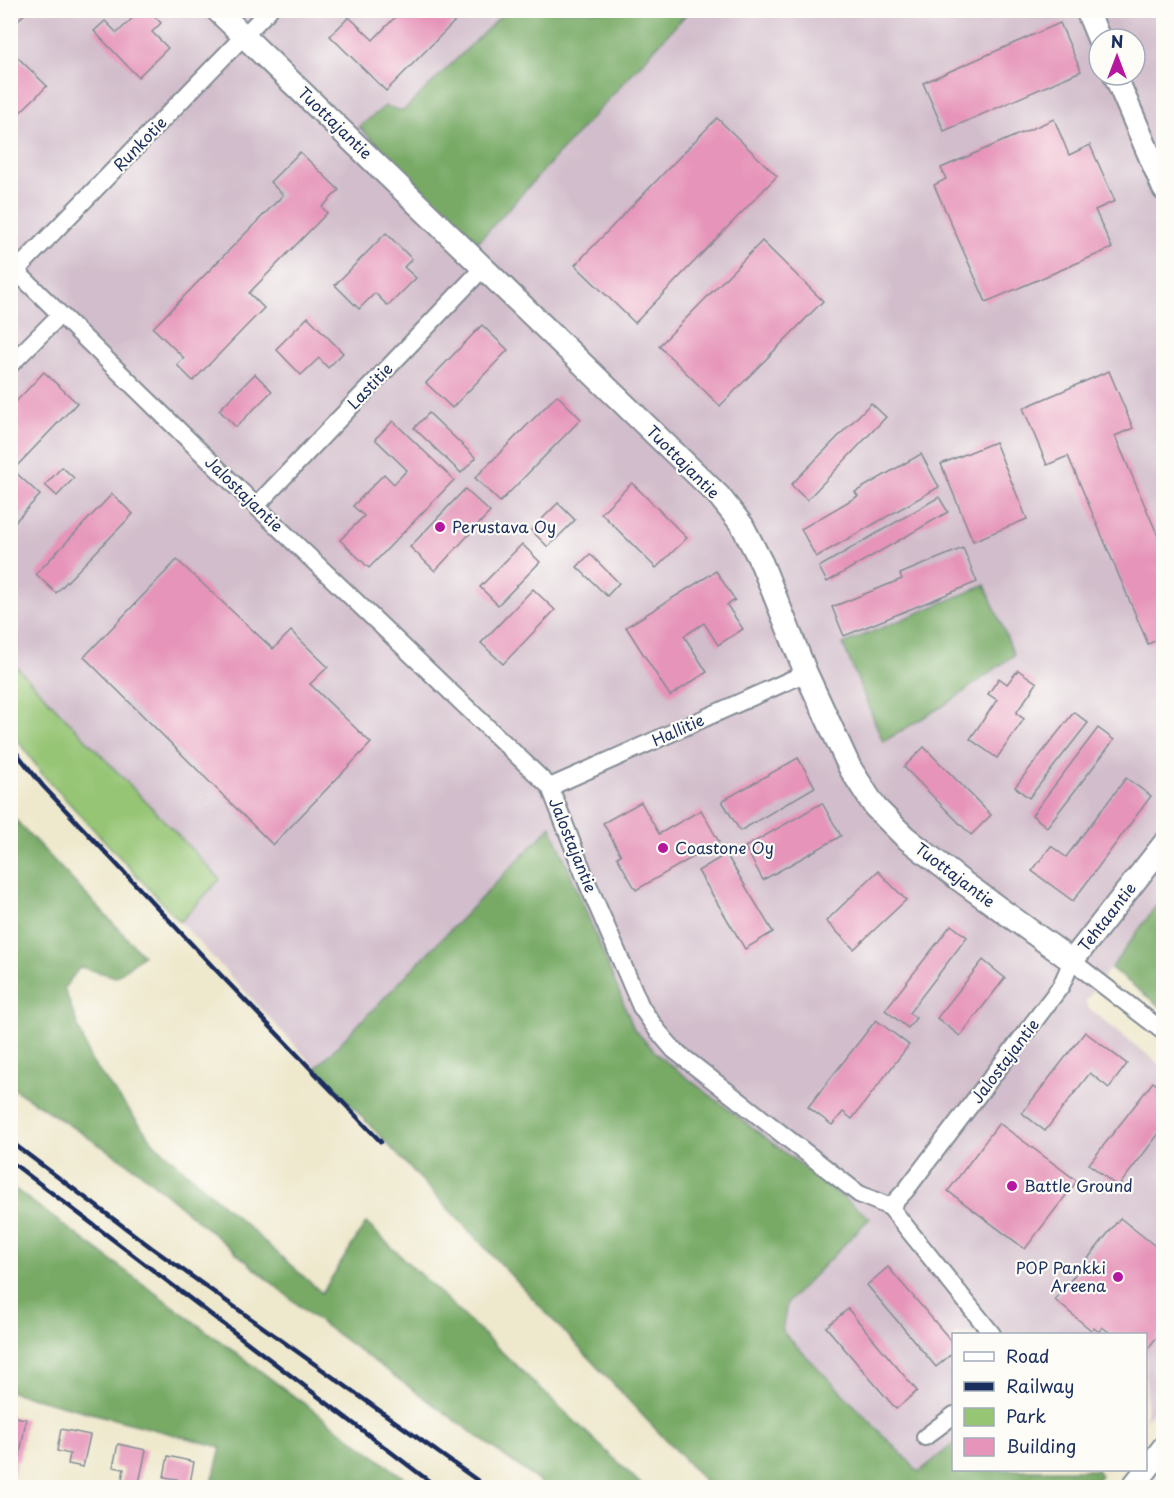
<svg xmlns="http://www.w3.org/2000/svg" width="1174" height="1498" font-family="'Playpen Sans',sans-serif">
<rect width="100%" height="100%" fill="#fdfcf7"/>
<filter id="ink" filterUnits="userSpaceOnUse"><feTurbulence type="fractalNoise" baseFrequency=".0167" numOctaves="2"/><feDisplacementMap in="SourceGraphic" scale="12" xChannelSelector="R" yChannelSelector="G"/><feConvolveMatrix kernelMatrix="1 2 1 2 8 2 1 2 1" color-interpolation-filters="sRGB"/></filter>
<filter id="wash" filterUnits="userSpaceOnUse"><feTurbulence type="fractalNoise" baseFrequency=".008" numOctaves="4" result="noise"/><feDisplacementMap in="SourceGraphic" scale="24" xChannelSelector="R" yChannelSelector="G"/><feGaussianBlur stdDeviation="1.35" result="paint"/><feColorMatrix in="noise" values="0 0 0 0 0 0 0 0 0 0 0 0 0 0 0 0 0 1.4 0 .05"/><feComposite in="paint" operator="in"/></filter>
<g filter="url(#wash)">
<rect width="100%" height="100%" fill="#eee8cc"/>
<!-- industrial -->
<path fill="#d1bdcb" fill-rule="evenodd" d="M10,11H1163V896L1085,1002L1089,1009L1163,1067V1398L1146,1420V1334H954L953,1444L919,1472L782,1331L787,1303L870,1218L660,1057L634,1029L551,827L316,1068L43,775L10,731ZM1099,39H1135V75H1099Z"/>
<!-- green -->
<path fill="#96c574" stroke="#587a69" stroke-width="1.5" d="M10,660L220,879L180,922L43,775L11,731Z"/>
<!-- forest -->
<g fill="#78aa66" stroke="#4a6c62" stroke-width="1.5">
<path d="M506,11H689L478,242L359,127L385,106L403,111Z"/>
<path d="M985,585L1014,655L951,701L883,742L843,644Z"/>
<path d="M11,815L143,955L116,977L80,967L64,988L91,1061L154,1143L322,1293L366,1223L644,1487H547L309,1314L135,1168L11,1087Z"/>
<path d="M551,826L634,1029L660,1057L870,1218L787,1303L782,1331L919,1472L953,1444L954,1470H1097L1101,1475L1092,1487H710L316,1068Z"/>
<path d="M1163,896V1009L1111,968Z"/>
<path d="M11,1186L387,1465L416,1487H211L221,1447L11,1392Z"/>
</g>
<g id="blocks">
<!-- building -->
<g fill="#e694b9">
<path d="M10,10H29L10,27Z"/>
<path d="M141,10H149L161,23L152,32L168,48L138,77L94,31L105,21L117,33Z"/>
<path d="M402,10H425L430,15L435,10L464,12L386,91L330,36L349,17L373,40Z"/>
<path d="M1060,23L1081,71L944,131L923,83Z"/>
<path d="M10,50L47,86L10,122Z"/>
<path d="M717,118L777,176L635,323L575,265Z"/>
<path d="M1054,119L1069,155L1090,145L1115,201L1095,210L1112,248L986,302L934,185L946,179L941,168Z"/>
<path d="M300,152L339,190L322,207L327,213L249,293L264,308L193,381L177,365L184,358L153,328L283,195L270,182Z"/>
<path d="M386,233L412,259L404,267L416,278L388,306L375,293L359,309L335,285Z"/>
<path d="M762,241L823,301L720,406L659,346Z"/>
<path d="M308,317L343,353L328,368L319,358L301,375L276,349Z"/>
<path d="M482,325L508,350L452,408L426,383Z"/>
<path d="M1109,371L1133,428L1115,436L1164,550V637L1148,644L1068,456L1047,465L1023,408Z"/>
<path d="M44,372L77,403L13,470L40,495L10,527V408Z"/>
<path d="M255,374L272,391L236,427L219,410Z"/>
<path d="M557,395L581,419L500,502L475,478Z"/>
<path d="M871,403L886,417L807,500L791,485Z"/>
<path d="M429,413L476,458L461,473L414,428Z"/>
<path d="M393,421L454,480L369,568L340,540L364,516L353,506L384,474L394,484L407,470L375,439Z"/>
<path d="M995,442L1027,519L973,541L941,464Z"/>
<path d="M921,454L939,487L816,557L801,529L858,496L855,492Z"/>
<path d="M62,467L74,478L57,496L45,485Z"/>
<path d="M632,483L687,538L656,568L601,513Z"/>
<path d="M465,489L490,512L435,571L410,547Z"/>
<path d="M112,494L133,514L56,593L36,574Z"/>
<path d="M939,497L948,512L827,582L819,567Z"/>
<path d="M558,503L575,520L548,547L531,530Z"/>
<path d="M522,544L540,562L498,605L480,587Z"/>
<path d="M963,548L977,582L844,636L832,607L902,579L900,574Z"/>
<path d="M590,554L619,583L607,596L577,567Z"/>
<path d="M177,560L273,649L291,631L328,667L310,684L371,743L273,845L84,657Z"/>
<path d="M716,571L735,600L727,605L743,629L718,645L704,623L684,636L707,672L670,696L626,627Z"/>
<path d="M533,589L555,610L503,664L481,643Z"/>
<path d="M1018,670L1037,683L1016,713L1024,719L997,758L970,739L997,700L988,694L999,678L1007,684Z"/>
<path d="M1074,712L1088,723L1029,798L1015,787Z"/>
<path d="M1098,728L1114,740L1047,827L1032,815Z"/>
<path d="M924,747L991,815L971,835L904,767Z"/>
<path d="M798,758L815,787L740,831L722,801Z"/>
<path d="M1126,778L1151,796L1073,901L1032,871L1051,846L1066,857Z"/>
<path d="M641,802L659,834L701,810L719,842L636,890L617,857L621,855L603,823Z"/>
<path d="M822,803L841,836L763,880L745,847Z"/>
<path d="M726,854L773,932L745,949L698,871Z"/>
<path d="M878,871L906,900L854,949L826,921Z"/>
<path d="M951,925L967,937L909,1013L916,1018L908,1028L885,1010Z"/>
<path d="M983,960L1005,978L960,1036L937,1018Z"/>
<path d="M876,1020L909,1045L852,1119L843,1112L832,1125L808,1107Z"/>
<path d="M1085,1032L1127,1064L1109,1088L1090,1073L1045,1131L1022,1113Z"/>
<path d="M1153,1082L1164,1090V1127L1118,1187L1089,1164Z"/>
<path d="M999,1123L1077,1181L1025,1249L948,1191Z"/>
<path d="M1120,1218L1164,1253V1328L1146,1351V1334H1112L1102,1327L1099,1332L1094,1328L1092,1331L1055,1300Z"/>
<path d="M888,1267L954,1344V1352L936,1367L867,1285Z"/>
<path d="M848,1309L917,1391L896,1409L826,1327Z"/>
<path d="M10,1416L26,1419L19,1461L16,1460L12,1483Z"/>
<path d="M61,1429L90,1435L83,1467L68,1464L70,1454L57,1451Z"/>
<path d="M118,1444L146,1450L138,1488L121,1485L124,1469L113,1467Z"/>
<path d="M168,1456L194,1462L189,1488H175L177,1479L164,1477Z"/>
</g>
</g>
</g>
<g filter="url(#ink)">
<use href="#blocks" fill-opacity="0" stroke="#848c95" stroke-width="1.5"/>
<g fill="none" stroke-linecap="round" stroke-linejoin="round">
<!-- street casing -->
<g stroke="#848c95" stroke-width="20">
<g id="street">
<path d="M16,271L256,506L550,787L587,882L641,1007L657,1030L674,1050L859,1194L890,1207L906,1190L1061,986L1072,961L1164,1032"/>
<path d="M10,277L269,10"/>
<path d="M10,365L60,315"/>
<path d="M256,506L484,267"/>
<path d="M550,787L806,673"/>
<path d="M890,1207L992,1334"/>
<path d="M925,1437L954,1415"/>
</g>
</g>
<!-- secondary casing -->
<g stroke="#848c95" stroke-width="26">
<g id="secondary">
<path d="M217,10L719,496L742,525L762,564L806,673L850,768L875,807L905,837L960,880L1072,961L1164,844"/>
<path d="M1087,10L1099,39"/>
<path d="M1115,75L1164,189"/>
<path d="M1132,1488L1164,1447"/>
</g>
</g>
<!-- street -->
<use href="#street" stroke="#fff" stroke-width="16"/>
<!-- secondary -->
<use href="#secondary" stroke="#fff" stroke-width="22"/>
<!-- rail -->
<g stroke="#1b2f5e" stroke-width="4.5">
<path d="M10,745L43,786L216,970L381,1142"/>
<path d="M10,1141L152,1248L488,1488"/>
<path d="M10,1161L438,1488"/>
</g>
</g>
</g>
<!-- markers -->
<g fill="#b5179e" stroke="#fdfcf7" stroke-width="2">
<circle cx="440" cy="527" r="6"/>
<circle cx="663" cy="848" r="6"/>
<circle cx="1012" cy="1186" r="6"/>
<circle cx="1118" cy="1277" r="6"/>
</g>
<g text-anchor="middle" stroke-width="4.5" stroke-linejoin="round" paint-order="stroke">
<!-- street labels -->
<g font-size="16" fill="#1b2f5e" stroke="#fdfcf7">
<text transform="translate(335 123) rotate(44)" y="6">Tuottajantie</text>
<text transform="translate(140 144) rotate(-46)" y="6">Runkotie</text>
<text transform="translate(370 386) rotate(-46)" y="6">Lastitie</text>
<text transform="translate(683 462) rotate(45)" y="6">Tuottajantie</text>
<text transform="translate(244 494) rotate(44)" y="6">Jalostajantie</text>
<text transform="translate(678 730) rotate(-24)" y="6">Hallitie</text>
<text transform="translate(573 845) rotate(68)" y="6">Jalostajantie</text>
<text transform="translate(955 875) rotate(37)" y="6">Tuottajantie</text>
<text transform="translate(1107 917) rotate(-52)" y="6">Tehtaantie</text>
<text transform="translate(1005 1061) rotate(-53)" y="6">Jalostajantie</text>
</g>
<!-- poi labels -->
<g font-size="16" fill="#1b2f5e" stroke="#fdfcf7" text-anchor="start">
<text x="452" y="533">Perustava Oy</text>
<text x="675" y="854">Coastone Oy</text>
<text x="1024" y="1192">Battle Ground</text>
<text x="1106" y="1274" text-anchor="end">POP Pankki<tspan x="1106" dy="18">Areena</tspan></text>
</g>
</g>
<!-- margin -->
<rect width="1174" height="1498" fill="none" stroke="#fdfcf7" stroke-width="36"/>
<!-- legend -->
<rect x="952" y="1333" width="195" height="138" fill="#fdfcf7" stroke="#a3aaba" stroke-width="1.5"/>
<rect x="964" y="1352" width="30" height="9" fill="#ffffff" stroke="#a3aaba" stroke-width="1.5"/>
<text x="1006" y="1363" font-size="18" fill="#1b2f5e">Road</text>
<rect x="964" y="1382" width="30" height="9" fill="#1b2f5e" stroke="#a3aaba" stroke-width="1.5"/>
<text x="1006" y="1393" font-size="18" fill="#1b2f5e">Railway</text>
<rect x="964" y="1408" width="30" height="18" fill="#96c574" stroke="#a3aaba" stroke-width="1.5"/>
<text x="1006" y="1423" font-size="18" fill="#1b2f5e">Park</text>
<rect x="964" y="1438" width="30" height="18" fill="#e694b9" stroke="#a3aaba" stroke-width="1.5"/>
<text x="1006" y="1453" font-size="18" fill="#1b2f5e">Building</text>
<!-- north arrow -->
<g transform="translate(1117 57)"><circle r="28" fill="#fdfcf7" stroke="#a3aaba" stroke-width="1.5"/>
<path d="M0-4.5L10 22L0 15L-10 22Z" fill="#b5179e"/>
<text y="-9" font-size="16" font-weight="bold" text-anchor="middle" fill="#1b2f5e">N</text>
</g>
</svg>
